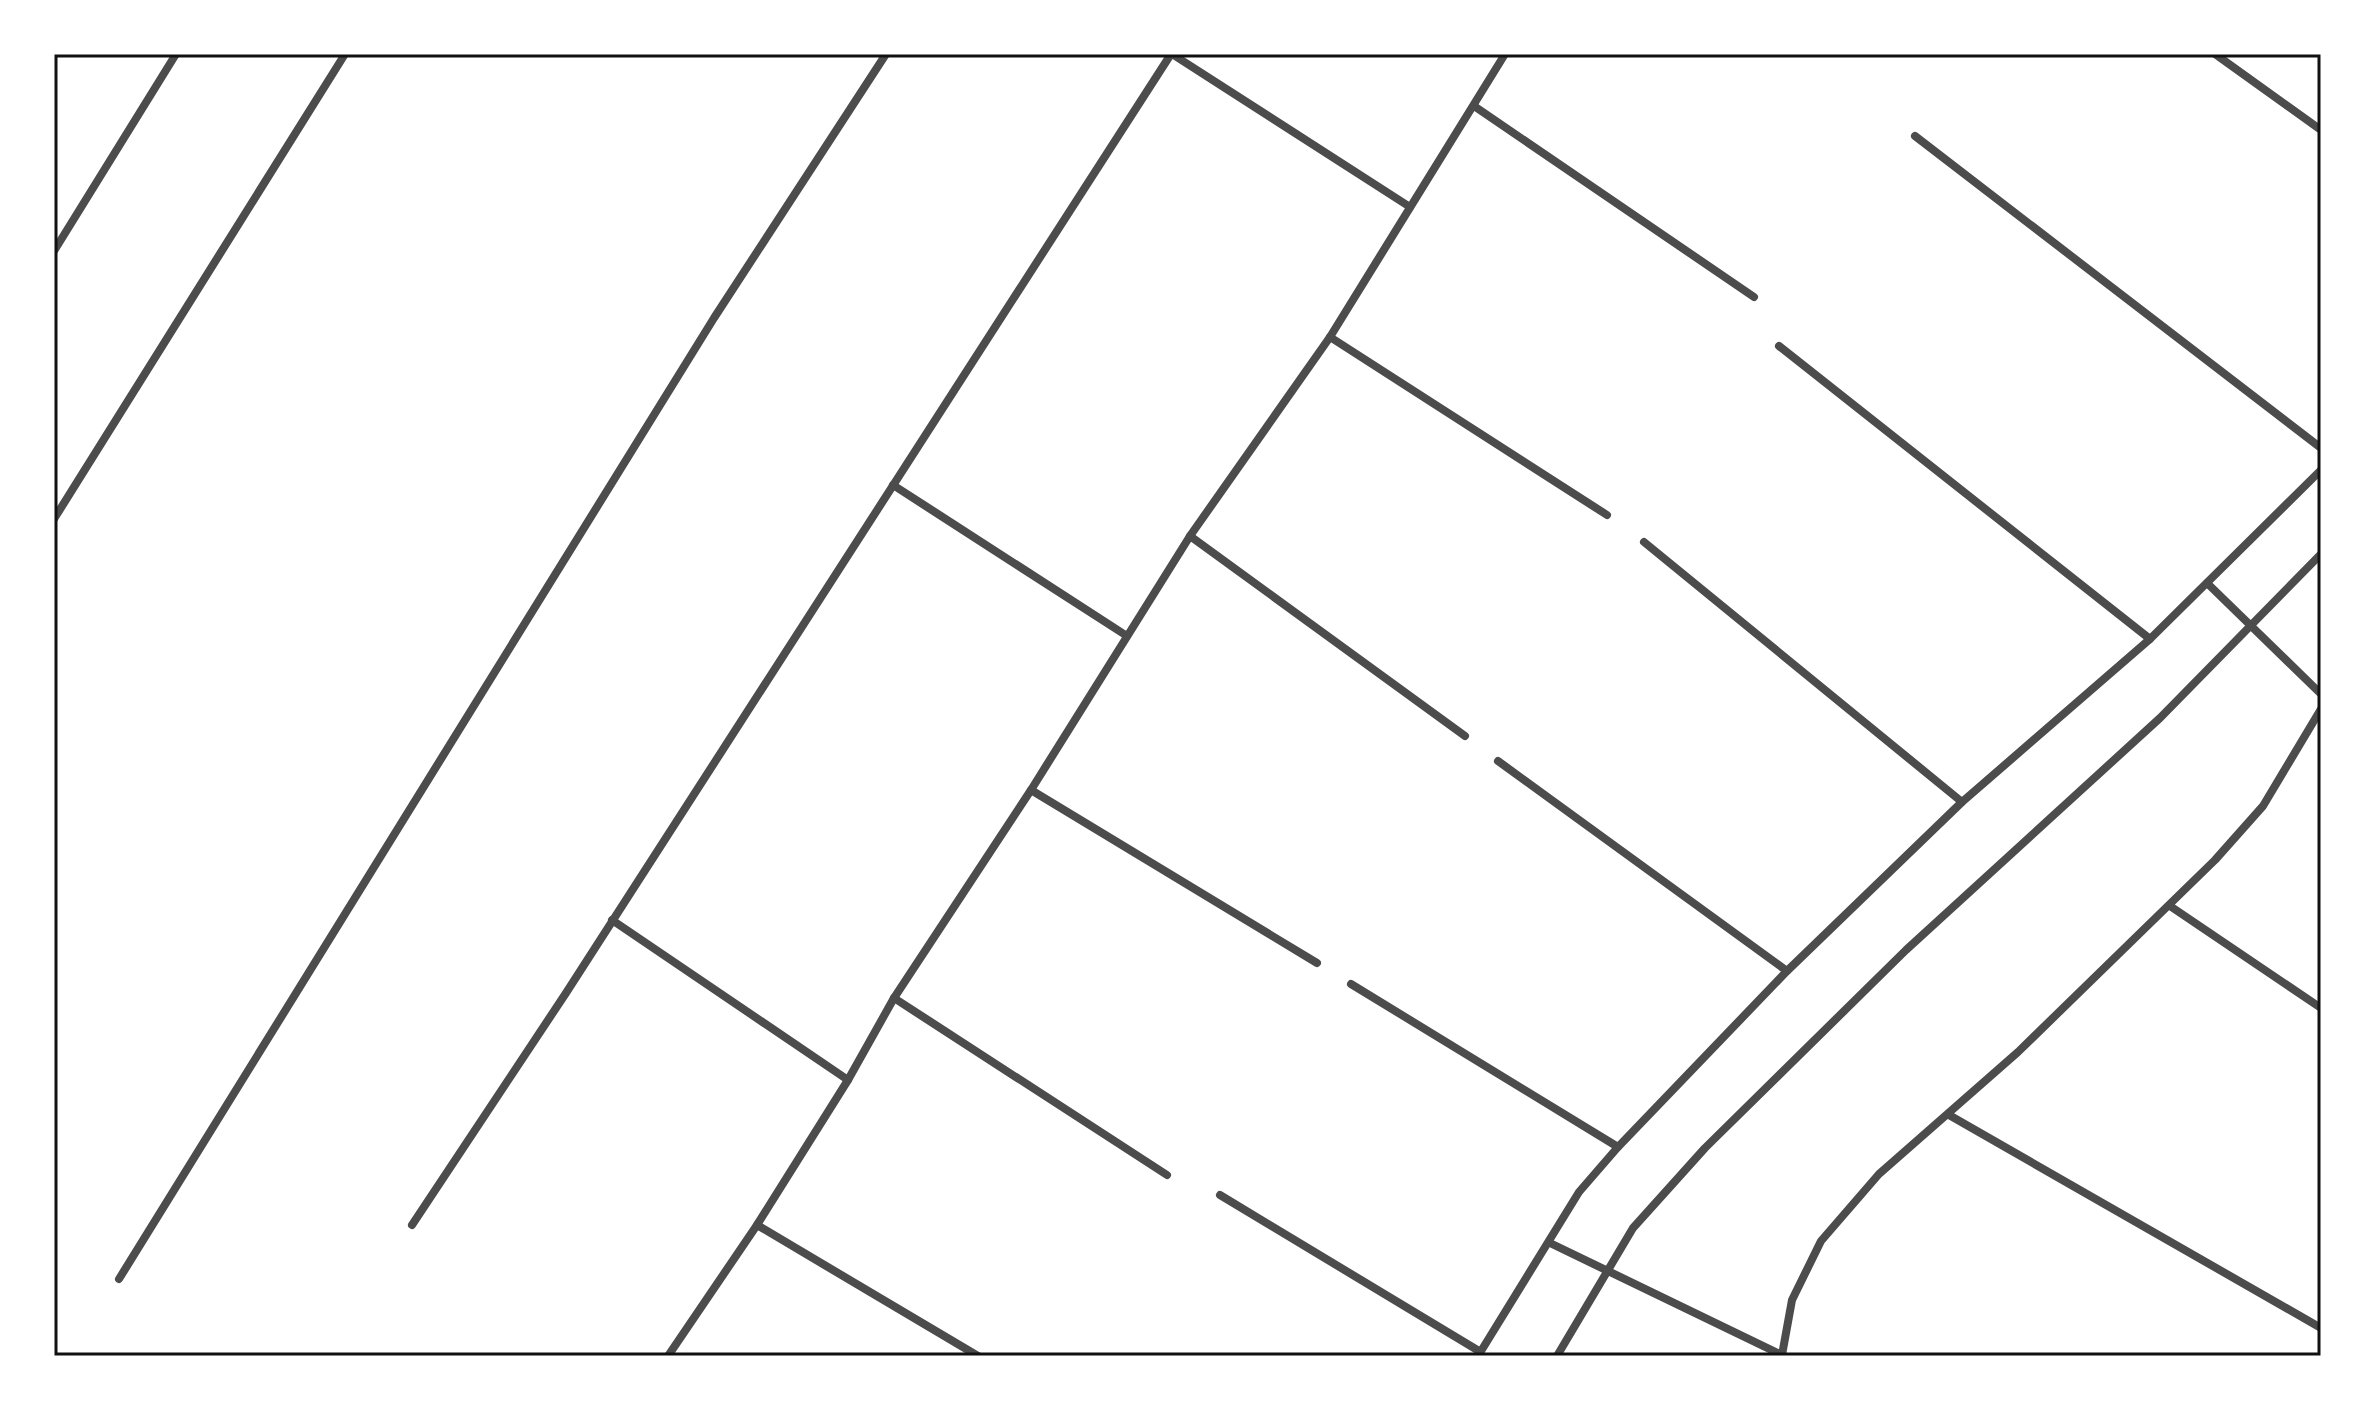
<svg xmlns="http://www.w3.org/2000/svg" width="2375" height="1410" font-family="'Noto Sans',sans-serif">
<rect width="100%" height="100%" fill="#fff"/>
<g fill="none" stroke-linecap="round" stroke-linejoin="round">
<!-- minor -->
<g stroke="#4c4c4c" stroke-width="8">
<path d="M1172,54L1410,207"/>
<path d="M2215,54L2321,130"/>
<path d="M1474,106L1754,297"/>
<path d="M1915,136L2321,448"/>
<path d="M54,251L176,54"/>
<path d="M1330,337L1607,515"/>
<path d="M1779,346L2150,639"/>
<path d="M893,485L1127,636"/>
<path d="M54,519L345,54"/>
<path d="M1190,536L1465,736"/>
<path d="M1644,542L1962,802"/>
<path d="M2207,583L2321,694"/>
<path d="M1498,761L1787,971"/>
<path d="M1031,790L1317,963"/>
<path d="M2170,906L2321,1008"/>
<path d="M612,920L848,1080"/>
<path d="M1351,984L1618,1147"/>
<path d="M894,998L1167,1175"/>
<path d="M1949,1115L2321,1328"/>
<path d="M1220,1195L1479,1351"/>
<path d="M412,1225L566,993L1171,54"/>
<path d="M757,1225L978,1356"/>
<path d="M1550,1243L1784,1356"/>
<path d="M119,1279L714,318L886,54"/>
<path d="M1782,1355L1792,1300L1821,1241L1879,1174L2018,1052L2215,860L2263,806L2321,709"/>
<path d="M668,1356L757,1225L848,1080L894,998L1031,790L1190,536L1330,337L1505,54"/>
<path d="M1478,1356L1579,1192L1618,1147L1787,971L1962,802L2150,639L2321,470"/>
<path d="M1557,1356L1633,1228L1705,1148L1906,950L2160,718L2321,554"/>
</g>
</g>
<!-- border -->
<rect width="2375" height="1410" fill="none" stroke="#ffffff" stroke-width="112"/>
<rect x="56" y="56" width="2263" height="1298" fill="none" stroke="#111" stroke-width="3"/>
</svg>
